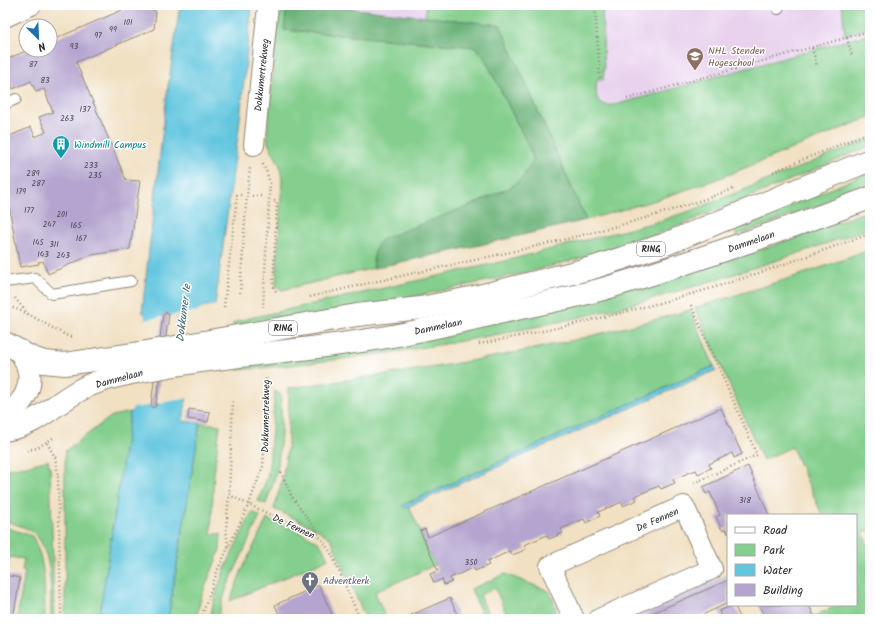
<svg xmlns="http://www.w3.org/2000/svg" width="875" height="624" font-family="Kalam,sans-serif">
<rect width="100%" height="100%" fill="#fff"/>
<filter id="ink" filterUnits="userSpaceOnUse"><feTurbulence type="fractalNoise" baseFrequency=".025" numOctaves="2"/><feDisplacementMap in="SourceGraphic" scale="8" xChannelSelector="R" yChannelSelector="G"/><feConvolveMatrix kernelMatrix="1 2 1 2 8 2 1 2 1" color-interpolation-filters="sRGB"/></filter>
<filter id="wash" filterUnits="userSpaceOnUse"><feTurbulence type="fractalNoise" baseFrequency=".012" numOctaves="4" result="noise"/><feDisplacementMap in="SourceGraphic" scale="16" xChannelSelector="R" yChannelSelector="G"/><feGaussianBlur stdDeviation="0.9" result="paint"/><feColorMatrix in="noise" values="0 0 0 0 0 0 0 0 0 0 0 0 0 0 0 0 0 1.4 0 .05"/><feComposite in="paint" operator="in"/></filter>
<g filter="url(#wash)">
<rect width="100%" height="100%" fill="#f1e0c2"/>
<!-- built -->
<path fill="#e8d2ee" d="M320,5H870V117L720,178L656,200L586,220L500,25Z"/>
<!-- industrial -->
<path fill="#c9bfd7" d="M726,575L728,579V603L693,619H636L634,615Z"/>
<!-- green -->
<g fill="#84cf8d" stroke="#587d5c">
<path d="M280,5H287L285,30L475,47L484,56L529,147L534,161L522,179L511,187L474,204L373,259L374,268L282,290L276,286L282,180L280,166L268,143L267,135Z"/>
<path d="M426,5H602L604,71L603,80L597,79C595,96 595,107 615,105L870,34V117L720,178L656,200L586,220L500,25L425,17Z"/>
<path d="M842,5H870V28L845,35Z"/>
<path d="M870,139V146L764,191L668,230L626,245L581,258L529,272L365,307L234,330L233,323L250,318L505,261L656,222L693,210Z"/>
<path d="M870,172V186L736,236L735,229Z"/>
<path d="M870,210V228C778,261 684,292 589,315C473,342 355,360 237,370V364L715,264L769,247Z"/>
<path d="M870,250V530L863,533L870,550V619H807L839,605H856V598L857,597L856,594V515H822L792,447L763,460L695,308L803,274Z"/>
<path d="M690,310L714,366L403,505L404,508L409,506L435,565L375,592L386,619H366L331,539L317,529L274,509L283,476L288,443L289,388C353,379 417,371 481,359C551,347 621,329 690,310Z"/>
<path d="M275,391L281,395V434L278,465L272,487L266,504L258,501L267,478L269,466Z"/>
<path d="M130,412L99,619H65V451L112,416Z"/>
<path d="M200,423L220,425L214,473L211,534H221L220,550L201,597L196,619H168Z"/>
<path d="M48,460L50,469L53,564L54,619H51C50,593 54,552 34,533C29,528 12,523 5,521V469L26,466Z"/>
<path d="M252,512L260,516L227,587L217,619H210C216,581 236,546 252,512Z"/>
<path d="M267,519C281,525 306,533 318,542C323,547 325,553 328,559L230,601L242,570Z"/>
<path d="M5,527L32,536C47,563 44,589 45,619H17L25,571H22L24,559L9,557L8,568L5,567Z"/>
<path d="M505,574L549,591C553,600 558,609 555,619H493L506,613L495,588L480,595L490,619H484L471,589Z"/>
</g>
<!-- forest -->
<path fill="#6bb278" stroke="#4b6e52" d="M287,5H320L500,25L586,220L489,243L374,268C373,257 374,248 382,239L474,204L511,187L522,178L534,160L529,147L484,57L475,47L284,30Z"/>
<!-- water -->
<g fill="#62c6df" stroke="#467885" fill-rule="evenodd">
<path d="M180,5H252L239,128L215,305L200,308L183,421L200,423L168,619H99L130,412L132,411L145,315L142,312L166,101ZM167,312L169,315L156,404V406L153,408L151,405L163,315Z"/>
<path d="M714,366L716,370L405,508L403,507V505Z"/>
</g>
<!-- pier -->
<g fill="#f1e0c2">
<path d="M215,305L214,307L202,310L189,398L154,404L167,316L199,311L200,308Z"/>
<path d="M142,312L145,315V320L165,316L153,405L133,408L132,411L128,412L130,408L143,316L140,313Z"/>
</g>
<g id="blocks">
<!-- building -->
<g fill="#b4a4cf">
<path d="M134,5H147L156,12L154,29L76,62L126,180L140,181L130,249L91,255L48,274L43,261L38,262L39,264L20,267L5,184V138L31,127L35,137L46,132L39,117L53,112L44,89L36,92L31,81L13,89L5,70V60L28,50H50V41Z"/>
<path d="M167,312L169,315L156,404V406L153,408L151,405L163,315Z"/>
<path d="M721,408L742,454L734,458L732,453L709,464L711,468L698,474L696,470L673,479L675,483L661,489L659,486L635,496L637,500L623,506L622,502L598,512L600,516L586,523L584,519L561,529L563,533L549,539L547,535L524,545L526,549L520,552L512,555L510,551L487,562L489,565L475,571L473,568L450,578L452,582L444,585L442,579L434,583L430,574L438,571L420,531L425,529L428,537Z"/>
<path d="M189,409L210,412L208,422L188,419Z"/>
<path d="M748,466L769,515H728V534L726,529L722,530L716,517L720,515L710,492L706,494L703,487Z"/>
<path d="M5,575L20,578L13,619H5Z"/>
<path d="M728,580V603L698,617L693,619H639Z"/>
<path d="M319,585L334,619H281L275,605Z"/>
<path d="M450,598L459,619H413L411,615Z"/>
<path d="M734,605L741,619H722L719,611Z"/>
<path d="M759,605H809L814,616L806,619H765Z"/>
</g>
</g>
</g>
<g filter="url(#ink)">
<use href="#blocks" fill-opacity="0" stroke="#8e8676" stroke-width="1"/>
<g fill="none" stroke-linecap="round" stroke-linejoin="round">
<!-- lane casing -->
<g stroke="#8e8676" stroke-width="12">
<g id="lane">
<path d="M778,9L779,5"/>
<path d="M5,104L16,99"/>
<path d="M5,282L35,278L52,294L131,281"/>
</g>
</g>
<!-- street casing -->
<g stroke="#8e8676" stroke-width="22">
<g id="street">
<path d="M5,17L31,5"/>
<path d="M254,145L268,5"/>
<path d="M574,619L550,566L684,506L712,569L599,619"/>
</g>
</g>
<!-- primary casing -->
<g stroke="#8e8676" stroke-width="24">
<g id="primary">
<path d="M5,343L32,358L44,362L65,364L141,353L357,315L421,308L475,297L592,268L663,245L870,160"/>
<path d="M5,414C22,406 34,388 28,368C27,362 23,356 20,351"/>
<path d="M5,430C37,425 54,404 80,390C92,383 105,379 118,376C208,355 301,353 392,336C436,328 480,317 525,307C554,301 584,295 613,286C700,260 785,229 870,198"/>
</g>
</g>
<!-- path -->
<g stroke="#8e8676" stroke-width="2.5" stroke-dasharray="1 3" stroke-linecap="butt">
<path d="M595,5L600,79"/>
<path d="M847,38L852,56"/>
<path d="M812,48L817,66"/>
<path d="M627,99L870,31"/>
<path d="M263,164L267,173L270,183L263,307"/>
<path d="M773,172L870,132"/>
<path d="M252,196H263"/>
<path d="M274,201L277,202L273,285L277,294"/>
<path d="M240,293L246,206L250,167"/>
<path d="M310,297C452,262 597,240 733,189"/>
<path d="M15,298L28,314"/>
<path d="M691,305L757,455L694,483"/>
<path d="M5,306C30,311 50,329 73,338"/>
<path d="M224,307L237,195H243"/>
<path d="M479,344C557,329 635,311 712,288C765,272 817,252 870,234"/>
<path d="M47,443L55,457L58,475L61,619"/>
<path d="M27,450L37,448L53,438"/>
<path d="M281,472L292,497L320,536"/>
<path d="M229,495L271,515L303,528L321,538L331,553L360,619"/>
<path d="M228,546L226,529L229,495L233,399"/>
<path d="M202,619L203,612L218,569L249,504L263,466L267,409L266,376"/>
</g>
<!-- lane -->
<use href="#lane" stroke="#fff" stroke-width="10"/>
<!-- street -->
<use href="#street" stroke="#fff" stroke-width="20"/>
<!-- primary -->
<use href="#primary" stroke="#fff" stroke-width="22"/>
</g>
</g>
<!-- icons -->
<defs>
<g id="university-pin" transform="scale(0.9)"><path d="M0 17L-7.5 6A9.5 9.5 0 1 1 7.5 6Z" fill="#8d6e63" stroke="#fff"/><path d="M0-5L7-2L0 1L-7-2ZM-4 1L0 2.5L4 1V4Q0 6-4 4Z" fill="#fff"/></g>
<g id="building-pin" transform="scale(0.9)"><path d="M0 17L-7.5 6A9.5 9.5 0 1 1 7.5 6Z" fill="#0f9aa8" stroke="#fff"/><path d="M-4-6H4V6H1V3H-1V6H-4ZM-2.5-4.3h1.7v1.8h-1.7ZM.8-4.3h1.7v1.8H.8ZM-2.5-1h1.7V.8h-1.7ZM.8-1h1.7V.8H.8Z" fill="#fff"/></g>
<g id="church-pin" transform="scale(0.9)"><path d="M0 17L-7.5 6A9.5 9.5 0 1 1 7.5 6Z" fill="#6b7280" stroke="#fff"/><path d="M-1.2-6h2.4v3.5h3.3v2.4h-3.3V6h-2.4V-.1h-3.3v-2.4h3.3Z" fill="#fff"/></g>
</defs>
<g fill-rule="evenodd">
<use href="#university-pin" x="695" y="56"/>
<use href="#building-pin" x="61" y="144"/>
<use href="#church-pin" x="310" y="580"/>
</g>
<g text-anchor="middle" stroke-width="3" stroke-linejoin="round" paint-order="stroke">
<!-- number labels -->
<g font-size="8" fill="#4d4954">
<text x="128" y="25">101</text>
<text x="113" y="32">99</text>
<text x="98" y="38">97</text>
<text x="74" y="49">93</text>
<text x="33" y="67">87</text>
<text x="45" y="83">83</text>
<text x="85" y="112">137</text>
<text x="67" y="121">263</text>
<text x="91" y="168">233</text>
<text x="33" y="176">289</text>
<text x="95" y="178">235</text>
<text x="38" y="186">287</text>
<text x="21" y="194">179</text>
<text x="29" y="213">177</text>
<text x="62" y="217">201</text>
<text x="49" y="227">247</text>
<text x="76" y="228">165</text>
<text x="81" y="241">167</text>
<text x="38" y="245">145</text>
<text x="54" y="247">311</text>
<text x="43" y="257">143</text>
<text x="63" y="258">243</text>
<text x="745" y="503">318</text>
<text x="471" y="565">350</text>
</g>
<!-- shield labels -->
<g fill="#fff" stroke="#6b6b6b" stroke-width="1">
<rect x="637" y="242" width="28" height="14" rx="3"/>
<rect x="269" y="321" width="28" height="14" rx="3"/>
</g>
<g font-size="9" font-weight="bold" fill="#2b2b2b">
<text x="651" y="252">RING</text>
<text x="283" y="331">RING</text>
</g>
<!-- education labels -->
<g font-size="10" fill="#785e54" stroke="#fff" text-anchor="start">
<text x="708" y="54">NHL Stenden<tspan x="708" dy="12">Hogeschool</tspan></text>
</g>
<!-- street labels -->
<g font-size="10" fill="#2b2b2b" stroke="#fff">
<text transform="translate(261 75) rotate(-84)" y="4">Dokkumertrekweg</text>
<text transform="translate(751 241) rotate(-19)" y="4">Dammelaan</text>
<text transform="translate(438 326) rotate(-12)" y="4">Dammelaan</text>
<text transform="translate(119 378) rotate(-15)" y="4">Dammelaan</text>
<text transform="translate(265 416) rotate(-89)" y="4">Dokkumertrekweg</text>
<text transform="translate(657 519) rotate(-24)" y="4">De Fennen</text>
<text transform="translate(294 526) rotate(25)" y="4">De Fennen</text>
</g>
<!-- culture labels -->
<g font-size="10" fill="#0d838f" stroke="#fff" text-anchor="start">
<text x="74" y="148">Windmill Campus</text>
</g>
<!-- worship labels -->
<g font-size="10" fill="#5b616d" stroke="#fff" text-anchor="start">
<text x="323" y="584">Adventkerk</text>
</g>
<!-- water labels -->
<g font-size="11" font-style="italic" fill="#3e616a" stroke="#fff">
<text transform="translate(183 313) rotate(-83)" y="4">Dokkumer Ie</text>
</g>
</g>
<!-- margin -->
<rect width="875" height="624" fill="none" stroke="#fff" stroke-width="20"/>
<!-- legend -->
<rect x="727" y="514" width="130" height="92" fill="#ffffff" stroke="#aaaaaa"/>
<rect x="735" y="527" width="20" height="6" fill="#ffffff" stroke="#aaaaaa"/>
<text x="763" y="534" font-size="12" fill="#2b2b2b">Road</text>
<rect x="735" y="544" width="20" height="12" fill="#84cf8d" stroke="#aaaaaa"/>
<text x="763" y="554" font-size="12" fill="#2b2b2b">Park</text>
<rect x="735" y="564" width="20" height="12" fill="#62c6df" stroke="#aaaaaa"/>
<text x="763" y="574" font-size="12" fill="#2b2b2b">Water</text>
<rect x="735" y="584" width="20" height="12" fill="#b4a4cf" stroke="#aaaaaa"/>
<text x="763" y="594" font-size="12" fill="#2b2b2b">Building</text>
<!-- north arrow -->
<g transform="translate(38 38) rotate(156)"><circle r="19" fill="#ffffff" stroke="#aaaaaa"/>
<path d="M0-3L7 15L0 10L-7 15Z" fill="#1f6fb2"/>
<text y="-6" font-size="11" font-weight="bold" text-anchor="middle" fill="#2b2b2b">N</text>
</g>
</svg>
